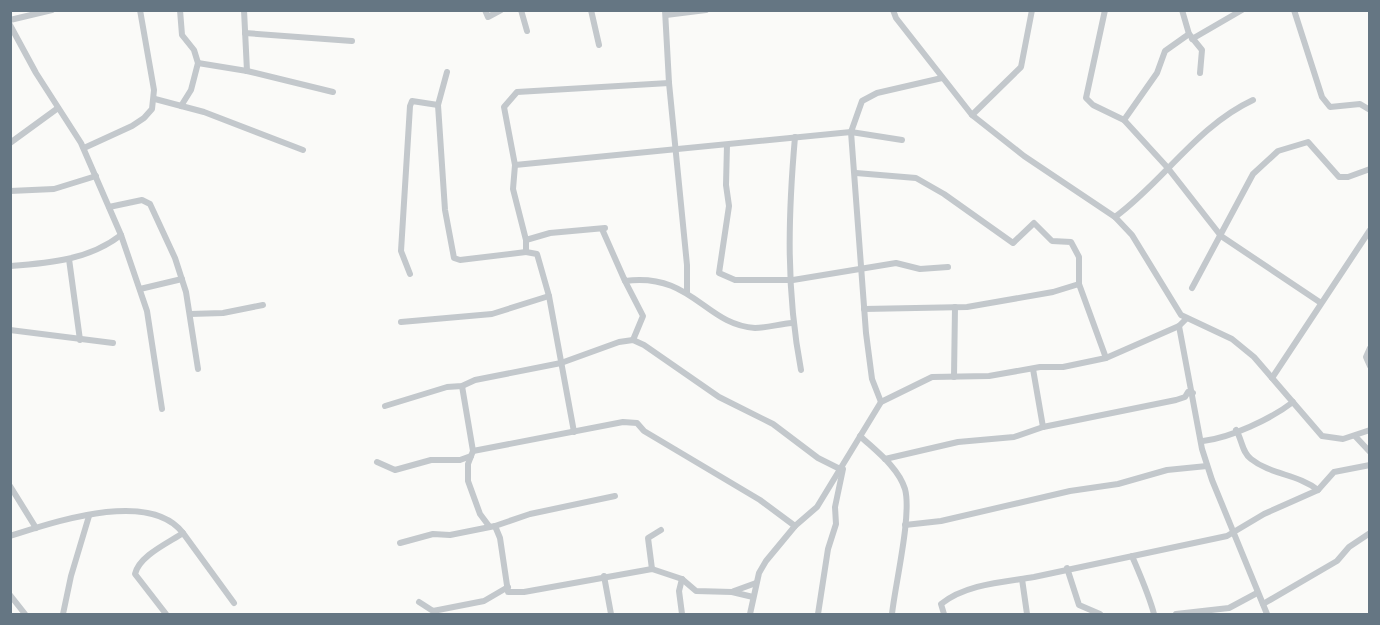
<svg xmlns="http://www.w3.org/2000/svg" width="1380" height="625" font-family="'Exo 2',sans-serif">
<rect width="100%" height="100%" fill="#fafaf8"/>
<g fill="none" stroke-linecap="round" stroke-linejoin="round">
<!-- minor -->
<g stroke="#c3c8cc" stroke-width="6">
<path d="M180,10L182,35L194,50L198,63L191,90L181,106"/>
<path d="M244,10L247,71"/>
<path d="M485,10L488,17L501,10"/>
<path d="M521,10L527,31"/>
<path d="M591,10L599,45"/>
<path d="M665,10L669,83L687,265V292"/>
<path d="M893,10L896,18L972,115L1024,156L1115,217L1132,235L1181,315L1232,339L1254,357L1322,436L1343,439L1370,430"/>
<path d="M1105,10L1086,98L1093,105L1124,120L1167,167L1221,236L1321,303"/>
<path d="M1182,10L1189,34L1202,50L1200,73"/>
<path d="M1294,10L1322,97L1330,107L1360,104L1370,110"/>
<path d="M666,15L706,10"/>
<path d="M10,20L52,10"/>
<path d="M10,25L36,73L81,143L121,235L147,311L162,409"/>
<path d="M245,33L352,41"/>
<path d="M1192,39L1242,10"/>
<path d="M198,63L247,71L333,92"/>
<path d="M447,72L438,105L445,210L454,258L460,260L526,252"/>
<path d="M155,99L204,112L303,150"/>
<path d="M972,115L1021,67L1032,10"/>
<path d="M1124,120L1157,73L1165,51L1189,34"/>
<path d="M795,137C788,217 786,291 801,370"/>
<path d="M10,143L58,108"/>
<path d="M727,145L726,185L729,206L719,273L735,280H793L896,263L920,269L948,267"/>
<path d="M84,148L132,126L144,118L152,109L154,90L140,10"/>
<path d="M515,165L851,132L902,140"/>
<path d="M856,173L916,178L944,194L1013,243L1034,223L1052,241L1071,242L1079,257V284L1106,358"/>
<path d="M10,191L54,189L96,176"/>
<path d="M109,207L142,200L150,204L175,258L186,292L198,369"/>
<path d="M1115,217C1163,182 1197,126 1253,100"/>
<path d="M602,229L625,281C692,272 705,325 755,328C766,328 780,324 792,323"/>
<path d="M526,240L550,233L605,228"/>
<path d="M69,259L80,340"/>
<path d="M10,266C49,263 89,260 121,235"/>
<path d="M410,274L401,251L410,106L412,101L438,105"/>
<path d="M625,281L643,316L633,340"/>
<path d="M1192,288L1253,174L1278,151L1308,142L1339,177H1348L1370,169"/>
<path d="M140,289L182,279"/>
<path d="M864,309L967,307L1053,292L1079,284"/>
<path d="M190,314L223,313L263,305"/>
<path d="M401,322L492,314L549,296"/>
<path d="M1179,326L1202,449L1212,480L1267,614"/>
<path d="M10,330L113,343"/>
<path d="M1370,348L1366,357L1370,366"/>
<path d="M1033,369L1043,427"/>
<path d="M954,377L955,307"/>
<path d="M1272,378L1370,230"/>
<path d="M462,386L473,451L468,464V481L480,514L489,526"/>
<path d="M881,402L872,379L866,333L851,132L862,101L877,93L942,78"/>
<path d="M385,406L447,387L462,386L475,380L561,363L619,342L633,340L644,345L719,397L773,424L818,458L840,469"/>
<path d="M1236,430C1242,439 1242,453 1251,459C1271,475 1298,474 1318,490"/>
<path d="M574,432L549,296L537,254L526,252V240L513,189L515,165L504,107L517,92L669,83"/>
<path d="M860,436C876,451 898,467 905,489C912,515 895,585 892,614"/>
<path d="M1355,436L1370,452"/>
<path d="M1203,441C1230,438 1271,419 1293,402"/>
<path d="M473,451L623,422L637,423L644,431L760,500L795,526"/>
<path d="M885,459L958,442L1014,437L1043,427L1176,400L1185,397L1188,392L1193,393"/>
<path d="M377,462L395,470L431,460H460L471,456"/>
<path d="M10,486L36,528"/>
<path d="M905,525L941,521L1070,491L1118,484L1167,470L1207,466"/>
<path d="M495,526L500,538L508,592H524L652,569L682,579L696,591L732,592L753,597"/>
<path d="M10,536C55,522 149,489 183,533"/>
<path d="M400,543L433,534L450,535L495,526L530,514L615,496"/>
<path d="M1132,556C1140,575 1149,595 1154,614"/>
<path d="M1067,568L1079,605L1100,614"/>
<path d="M652,569L648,538L661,530"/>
<path d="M604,576L611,614"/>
<path d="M682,579L679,591L682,614"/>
<path d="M1022,579L1027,614"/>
<path d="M734,591L756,583"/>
<path d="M10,595L25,614"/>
<path d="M419,602L433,611L484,601L508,587"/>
<path d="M1263,604L1337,561L1349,547L1370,533"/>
<path d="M63,614L71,576L89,516"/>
<path d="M166,614L135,574C139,556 168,543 183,533L234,603"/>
<path d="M750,614L759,573L766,561L795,526L817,507L881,402L932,377L989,376L1040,367H1063L1106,358L1179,326L1186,319"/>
<path d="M818,614L828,549L836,524L835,507L843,469"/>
<path d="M944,614L941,604C966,584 1004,582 1034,577L1227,536L1264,514L1318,490L1334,472L1370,465"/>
<path d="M1176,614L1229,608L1257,593"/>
</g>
</g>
<!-- border -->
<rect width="1380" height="625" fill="none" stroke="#657683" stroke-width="24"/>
</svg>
